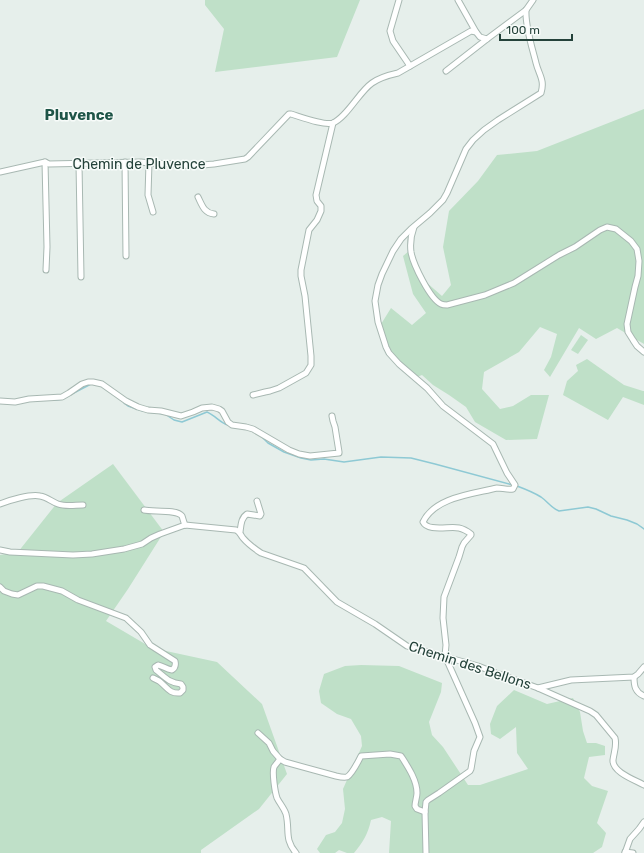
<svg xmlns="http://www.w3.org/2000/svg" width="644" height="853" font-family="Rubik,sans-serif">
<rect width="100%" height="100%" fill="#e6efeb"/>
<!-- green -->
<g fill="#bfe0c8">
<path d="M205,0H360L337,57L215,72L224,29L205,5Z"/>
<path d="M644,109V344L617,328L596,339L579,328L550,377L544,370L551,357L557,334L540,327L519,352L484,372L482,389L500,409L513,406L531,395H549L537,439L506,440L475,422L466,407L449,395L433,385L422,375L412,379L396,363L378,329L391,308L412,325L426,313L413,294L403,256L409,251L426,282L442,296L451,285L443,247L449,211L478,181L497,155L537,151Z"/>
<path d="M581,335L588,340L578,354L571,350Z"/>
<path d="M587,359L624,385L643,391H644V405L623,397L608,420L563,395L567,381L578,371L576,365Z"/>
<path d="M113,464L164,532L128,589L106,621L152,648L217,662L262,704L287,774L259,809L201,850V853H0V555L18,552L57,503Z"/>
<path d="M361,665L399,666L442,683L441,692L429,722L432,735L443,747L468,785H480L528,769L517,753L516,727L500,739L491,734L490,724L497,706L514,690L547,704L573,698L580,712L583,731L587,743H596L605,746V755L589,757L584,778L592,786L608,791L597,823L606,833L602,847L593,853H389L391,821L382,817L371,820C368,834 363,842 354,853H347L339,850L335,853H320L317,849L326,835L335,832L342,823L345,809L343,789L362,746L361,736L351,719L337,714L321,703L319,691L324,674L345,666Z"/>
</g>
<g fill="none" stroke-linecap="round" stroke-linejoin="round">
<!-- stream -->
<g stroke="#8ec9d4" stroke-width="1.5">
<path d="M66,397L91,384"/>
<path d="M55,400L63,399"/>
<path d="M124,403L128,406L143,411"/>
<path d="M148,412L165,414L174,420L182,422L207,412C216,416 220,423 228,425"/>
<path d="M261,436L268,443L284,452L301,458L311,460L324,459L344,462L381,457L411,458L435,464L513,485"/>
<path d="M517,486C525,489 533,492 541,497C547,501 551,508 559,511L588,507L596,509L611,516L627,520L637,524L644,529"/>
</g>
<!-- street casing -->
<g stroke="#a8b8b2" stroke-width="7">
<g id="street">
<path d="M399,0L390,31L393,41L410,66"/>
<path d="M458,0L476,32"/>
<path d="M446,71L487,39"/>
<path d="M45,162L47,247L46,270"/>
<path d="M125,162L126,256"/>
<path d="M149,163L148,195L153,212"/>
<path d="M79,164L81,277"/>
<path d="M0,172L45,162L49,164L141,162L149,163L177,164L191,166L214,164L245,159L248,157L289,114H291C301,117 325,126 333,123C347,117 359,92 372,83C379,78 389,75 398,73L471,31L476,32L480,37L487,39L526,10L533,0"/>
<path d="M198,197C202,205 204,213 214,214"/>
<path d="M414,227C411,235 410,244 411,252C413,264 430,299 441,304C443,305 445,305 447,305L485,295L514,283L559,255L575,247L600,230L607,227L616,229L631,241L637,249L639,261L638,276L635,287L627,324L628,332L633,340L637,346L644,352"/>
<path d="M253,395L265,392L270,391L279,388L306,373L311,365V356L305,296L301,276V270L309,230L317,220L321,211V206L317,201L316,195L333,123"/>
<path d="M0,401L15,402L29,399L62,397L69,393L82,384L88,382H93L102,384L126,401L138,407L148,410L161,411L181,416L193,412L202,408L212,407L219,409L222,411L228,422L232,425L246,427L253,429L289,450L299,454L310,456L339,453V452L335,427L333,421L332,416"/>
<path d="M0,504C10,500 30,494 40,496C47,497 52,502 58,504C66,507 75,505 83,505"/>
<path d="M144,510C152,512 177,509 182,516C183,519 184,523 185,525"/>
<path d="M240,532C241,525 241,518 247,514L260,516L261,514L257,501"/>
<path d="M0,550L10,552L73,555L92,554L124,549L142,544L151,538L160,534L185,525L236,530C240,532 240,534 243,538C248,544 255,549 261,553L304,568L337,602L375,624L407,646L478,666L496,673L538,688L590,711L596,715L615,738C617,746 614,752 613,760C612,772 635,780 644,785"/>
<path d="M0,587L4,591L12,594L18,595L37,586H43L62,591L78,600L126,618L141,632L150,645L175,661C176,665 175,668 172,670C166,669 163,666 158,665L155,667L156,670C165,677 169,683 181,684L183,687V690L180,693C169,694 167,687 159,681C157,680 155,679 153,678"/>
<path d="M634,677C634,686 635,692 644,696"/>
<path d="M538,688L571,680L634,677L638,674L644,667"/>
<path d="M258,733L269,743L273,751L280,759L285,762L336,776C340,777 344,778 347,777C352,774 358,762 361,756L390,754L401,756C408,767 417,780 417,793C417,797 415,802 415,806L417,809L425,812"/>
<path d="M280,759C278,762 276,764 274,767C272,773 275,792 277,798C280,804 284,808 286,814C290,830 284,839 296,853"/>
<path d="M625,852L633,853"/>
<path d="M426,853L425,812L426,802L428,800L439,793L470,771L471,769L474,751L480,737L475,723L445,656L446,645L443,618L444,597L459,557L462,547L464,543L471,535V534C467,531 464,529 459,528C449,526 428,532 423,522C435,497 473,494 497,488C502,488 508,490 513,489L515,485L507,473L493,444L443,406L427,388L399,364L389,353L386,347L378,322L375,301L378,285L382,274L393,251L401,239L411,229L430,213L443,200L447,193L466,149L473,140L484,130L498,120L541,93C545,80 539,75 536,63C532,47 525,26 526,10"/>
<path d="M625,853L630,839L639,829L644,822"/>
</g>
</g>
<!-- street -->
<use href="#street" stroke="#fff" stroke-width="5"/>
</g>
<g text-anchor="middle" stroke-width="3" stroke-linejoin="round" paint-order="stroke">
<!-- street labels -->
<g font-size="14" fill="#24423a" stroke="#f7fbf9">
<text x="139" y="169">Chemin de Pluvence</text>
<text transform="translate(470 665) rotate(18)" y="5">Chemin des Bellons</text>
</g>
<!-- neighbourhood labels -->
<g font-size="15" font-weight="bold" fill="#1f5548" stroke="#f7fbf9">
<text x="79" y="120">Pluvence</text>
</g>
</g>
<!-- scale -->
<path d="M500 34v6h72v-6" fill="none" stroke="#24423a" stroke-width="2"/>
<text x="506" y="34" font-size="12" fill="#24423a" stroke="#f7fbf9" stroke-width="3" paint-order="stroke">100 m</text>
</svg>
